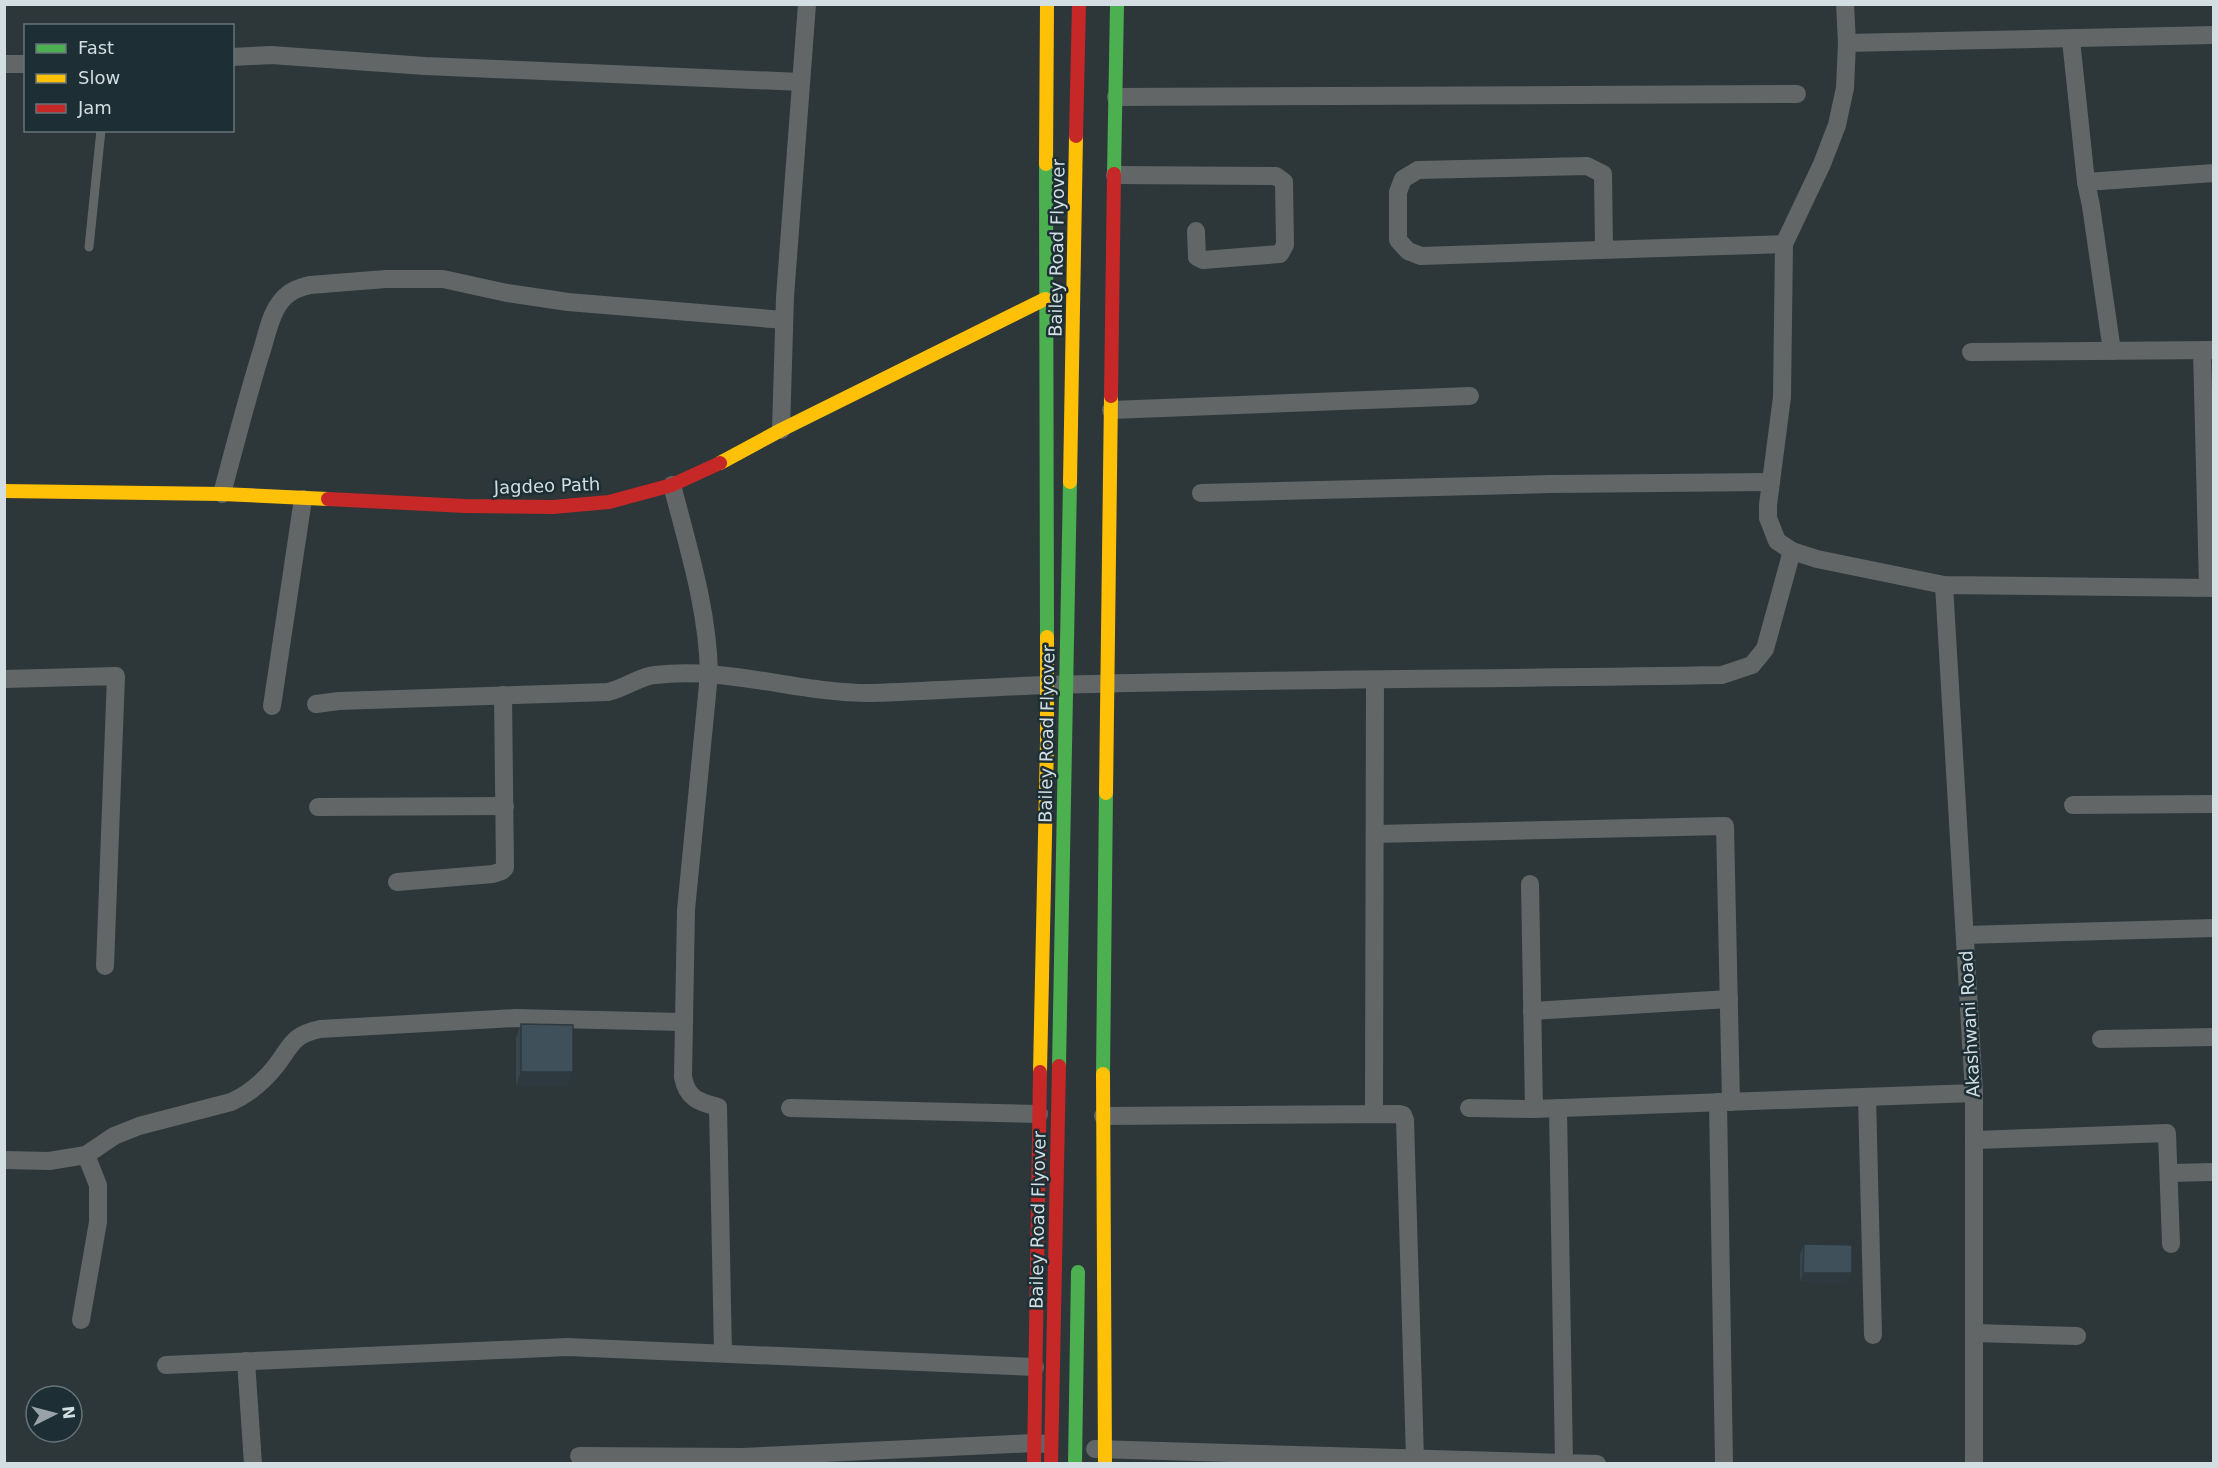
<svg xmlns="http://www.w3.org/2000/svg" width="2218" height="1468" font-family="'DejaVu Sans',sans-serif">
<rect width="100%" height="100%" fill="#2d3639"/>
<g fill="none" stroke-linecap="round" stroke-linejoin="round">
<!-- lane -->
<path stroke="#626667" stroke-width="9" d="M89,247L101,130"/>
<!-- street -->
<g stroke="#626667" stroke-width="18">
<path d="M1845,4L1847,43L1845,88L1837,125L1822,164L1784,244L1782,397L1768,505V518L1777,541L1792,551L1817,559L1944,585L2214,588"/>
<path d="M2071,40L2086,182"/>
<path d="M1847,43L2214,35"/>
<path d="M232,57L271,55L425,66L801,82"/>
<path d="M4,64H26"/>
<path d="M1116,97L1797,94"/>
<path d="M1115,175L1276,176L1284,182L1285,245L1280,254L1203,260L1197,257L1196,231"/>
<path d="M1604,250L1603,174L1587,166L1418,170L1403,179L1398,192V240L1408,251L1421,256C1542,252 1663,248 1784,244"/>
<path d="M2202,350L2208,587"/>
<path d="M2112,351L2091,206L2086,182L2214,173"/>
<path d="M1971,352L2214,350"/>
<path d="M1111,410L1470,396"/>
<path d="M781,430L785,297L807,4"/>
<path d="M672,485C688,547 708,610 709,674L686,910L683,1077C687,1098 698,1102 718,1107L723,1353"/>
<path d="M1201,493L1552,484L1771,482"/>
<path d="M222,494C234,448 246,402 260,356C266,339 269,318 279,304C287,292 297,288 310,285L386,279H443L507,293L568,302L784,320"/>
<path d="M1944,585L1974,1093V1464"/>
<path d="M4,679L116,676L105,966"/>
<path d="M316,704L339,701L608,692C626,688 640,676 655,675C728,666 800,694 873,693C931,691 989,687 1047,685C1272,679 1497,679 1722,675L1752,665L1765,649L1792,551"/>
<path d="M272,706L303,499"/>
<path d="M2073,805L2214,804"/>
<path d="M318,807L505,806"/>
<path d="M1375,834L1725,826L1731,1102"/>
<path d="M397,882L493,874L502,871L505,868L503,695"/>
<path d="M1530,884L1534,1109"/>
<path d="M1965,935L2214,928"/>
<path d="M1532,1011L1729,999"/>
<path d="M2101,1039L2214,1037"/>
<path d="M1867,1097L1873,1335"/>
<path d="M1718,1102L1724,1464"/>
<path d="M790,1108L1039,1114"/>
<path d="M1469,1108L1534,1109L1974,1093"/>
<path d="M1558,1108L1564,1463"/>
<path d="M1374,1114L1375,680"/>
<path d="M1103,1116L1399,1114L1403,1115L1405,1120L1415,1458"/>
<path d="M1976,1140L2167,1133L2171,1244"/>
<path d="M4,1160L49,1161L86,1155L114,1136L139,1126L231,1102C249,1094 263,1082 275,1067C291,1047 291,1035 320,1029L515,1018L682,1022"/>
<path d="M2169,1173L2214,1172"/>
<path d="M81,1320L98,1222V1185L86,1155"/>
<path d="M1975,1333L2077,1336"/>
<path d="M246,1361L253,1464"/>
<path d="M166,1365L567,1347L1035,1367"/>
<path d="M1095,1449L1597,1464"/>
<path d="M579,1456L743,1457L1034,1443L1047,1444"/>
</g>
<!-- fast -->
<g stroke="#4caf50" stroke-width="14">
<path d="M1046,164L1047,637"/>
<path d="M1114,174L1117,4"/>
<path d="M1103,1074L1106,793"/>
</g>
<!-- slow -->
<g stroke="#ffc107" stroke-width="14">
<path d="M1046,164L1047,4"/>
<path d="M720,463L781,430L1045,299"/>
<path d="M4,491L222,494L328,499"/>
<path d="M1106,793L1111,396"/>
<path d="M1040,1072L1047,742V637"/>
<path d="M1103,1074L1105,1464"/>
</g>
<!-- jam -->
<g stroke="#c62828" stroke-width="14">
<path d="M1111,396L1114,174"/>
<path d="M328,499L465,506L553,507L609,502L672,485L720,463"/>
<path d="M1034,1464L1040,1072"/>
</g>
<!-- fast-bridge -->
<g stroke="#4caf50" stroke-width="14">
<path d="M1059,1066L1070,482"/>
<path d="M1075,1464L1078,1272"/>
</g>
<!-- slow-bridge -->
<path stroke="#ffc107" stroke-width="14" d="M1070,482L1076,136"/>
<!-- jam-bridge -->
<g stroke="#c62828" stroke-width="14">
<path d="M1076,136L1079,4"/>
<path d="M1051,1464L1059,1066"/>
</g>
</g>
<!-- wall -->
<g fill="#37454d">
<path d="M521,1024L568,1086H516V1038Z"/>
<path d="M1804,1244L1848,1283L1800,1282V1254Z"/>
</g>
<!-- shaded-wall -->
<g fill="#2d383f">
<path d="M521,1072H573L568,1086H516Z"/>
<path d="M1803,1273H1852L1848,1283L1800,1282Z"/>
</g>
<!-- building -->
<g fill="#40505a" stroke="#2d383f" stroke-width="1.5">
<path d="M521,1024L573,1025V1072H521Z"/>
<path d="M1804,1244L1852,1245V1273H1803Z"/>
</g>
<g text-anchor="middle" stroke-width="5" stroke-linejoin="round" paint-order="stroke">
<!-- street labels -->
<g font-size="18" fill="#d3dee2" stroke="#1d2e35">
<text transform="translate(1057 248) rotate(-89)" y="6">Bailey Road Flyover</text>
<text transform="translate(547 486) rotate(-2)" y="6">Jagdeo Path</text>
<text transform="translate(1047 734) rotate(-89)" y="6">Bailey Road Flyover</text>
<text transform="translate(1970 1024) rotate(-93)" y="6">Akashwani Road</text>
<text transform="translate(1038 1220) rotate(-89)" y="6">Bailey Road Flyover</text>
</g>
</g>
<!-- border -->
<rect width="2218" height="1468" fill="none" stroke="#d3dee2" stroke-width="12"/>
<!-- legend -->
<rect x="24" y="24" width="210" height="108" fill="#1d2e35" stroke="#66747a" stroke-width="1.5"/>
<rect x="36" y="44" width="30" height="9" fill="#4caf50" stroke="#66747a" stroke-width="1.5"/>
<text x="78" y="54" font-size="18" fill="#d3dee2">Fast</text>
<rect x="36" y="74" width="30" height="9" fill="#ffc107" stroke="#66747a" stroke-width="1.5"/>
<text x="78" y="84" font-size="18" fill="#d3dee2">Slow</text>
<rect x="36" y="104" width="30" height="9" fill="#c62828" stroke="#66747a" stroke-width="1.5"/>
<text x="78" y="114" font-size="18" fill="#d3dee2">Jam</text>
<!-- north arrow -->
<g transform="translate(54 1414) rotate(84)"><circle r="28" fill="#1d2e35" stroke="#66747a" stroke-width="1.5"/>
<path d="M0-4.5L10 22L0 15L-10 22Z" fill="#99a3a7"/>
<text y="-9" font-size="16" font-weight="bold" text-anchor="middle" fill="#d3dee2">N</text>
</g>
</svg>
